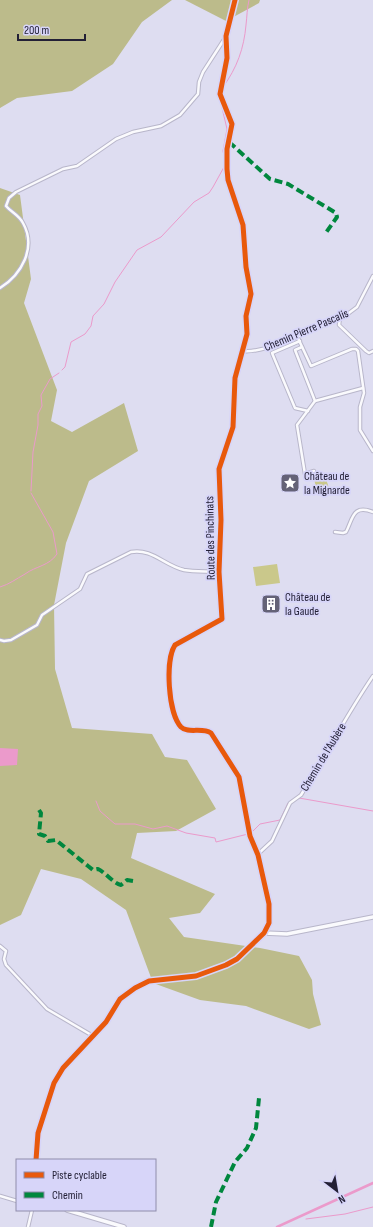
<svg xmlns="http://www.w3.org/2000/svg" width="373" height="1227" font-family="'Sofia Sans Condensed',sans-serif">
<rect width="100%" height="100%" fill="#deddf1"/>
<!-- green -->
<g fill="#cac88b">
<path d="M325,476L329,488L317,491L314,479Z"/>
<path d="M277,564L280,583L256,586L253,567Z"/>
</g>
<!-- forest -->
<g fill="#bcbb8b">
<path d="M0,0H172L142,22L113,64L72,91L17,98L0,108Z"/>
<path d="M185,0H260L259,3L226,21Z"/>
<path d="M0,188L20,195L31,279L24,303L57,390L51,421L72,432L124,403L138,451L89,481L66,543L54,605L55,669L72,728L152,734L165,757L187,760L216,809L176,831L137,833L131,858L215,894L200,913L169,918L184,937L260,948L299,956L312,980L313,994L321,1025L309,1029L246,1006L200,1000L153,983L126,910L81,879L41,869L21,915L0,925Z"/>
</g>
<!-- water -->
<path fill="#eb9acb" d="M0,748L18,749L17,765L0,766Z"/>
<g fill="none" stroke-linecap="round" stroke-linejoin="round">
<!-- stream -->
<g stroke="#eb9acb" stroke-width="1">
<path d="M223,87C237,68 244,48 246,25C247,17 247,8 249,0"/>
<path d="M62,370L65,367L71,342L85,334L91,326L93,316L104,304L115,282L137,250L161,237L194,202L209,193L213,187L224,167L225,160L223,151L227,129L219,95"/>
<path d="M31,491L33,452L38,425V414L42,406L41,395L50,379L59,373"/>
<path d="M0,587C10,584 16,579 25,574C36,566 49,566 57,554L53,532L31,493"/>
<path d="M299,798L373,811"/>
<path d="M96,801L100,811L115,824H135L153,829L167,826L186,833L215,838L216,842L248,834"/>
<path d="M253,831L260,824L280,820L288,803L294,799"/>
<path d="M306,1219L345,1214L373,1207"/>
</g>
<!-- canal -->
<path stroke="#eb9acb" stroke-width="2.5" d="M277,1227L373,1183"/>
<!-- street casing -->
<g stroke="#b8b6ca" stroke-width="4.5">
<g id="street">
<path d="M0,288C21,275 37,248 23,223C19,215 11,212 6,206L9,198L16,192L63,169L77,166L116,139L133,132L161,126L180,115L198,94L199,82L203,72L225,38"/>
<path d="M340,317L339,325L366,351L369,353L373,351"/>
<path d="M297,336L311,366L352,349H356L358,351L364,393L360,407V430L373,451"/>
<path d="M300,341L272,353L295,408L308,411"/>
<path d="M302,347L295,350L315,401L363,388"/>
<path d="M243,351C269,354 323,324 349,313L357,307L373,276"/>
<path d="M314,471L305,474L297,425L315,401"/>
<path d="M335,532L343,533L346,532C353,519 352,504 373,512"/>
<path d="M0,640L4,641L11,640L37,625L42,615L80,589L87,574L131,552C152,548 165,566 184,570C195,572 208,571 219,572"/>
<path d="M258,854L272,841L290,803L301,795L307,785C329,749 349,711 373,676"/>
<path d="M0,946L6,951L4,959L6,965L47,1009L93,1036"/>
<path d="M0,1196L17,1201"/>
<path d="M28,1227L32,1210"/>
</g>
</g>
<!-- secondary casing -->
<g stroke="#b8b6ca" stroke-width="5.5">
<g id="secondary">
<path d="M264,933L287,934L373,917"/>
<path d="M36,1160L38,1133L54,1083L63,1068L106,1022L120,999L135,988L149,981L196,976L226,965L237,959L264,933L269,923V904L258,855L250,836L239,777L211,733C202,727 188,734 181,727C168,713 165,660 175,645L222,619L219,572L221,520L219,469L233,427L235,378L247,334L246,316L251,294L246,267L243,225L228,180L227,169V149L232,124L220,94L227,58L226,36L235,0"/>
<path d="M67,1210L124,1227"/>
</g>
</g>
<!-- street -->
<use href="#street" stroke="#fafafd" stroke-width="2.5"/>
<!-- secondary -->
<use href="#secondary" stroke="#fafafd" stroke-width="3.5"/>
<!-- quiet -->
<g stroke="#00873e" stroke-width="4" stroke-dasharray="8 4" stroke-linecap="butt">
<path d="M229,142L270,179L288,184L336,213L337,217L325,234"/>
<path d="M39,810L41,813L39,834L45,836L48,841L56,840L88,866L93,870L98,869C106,873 113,883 121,885L127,880L133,881"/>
<path d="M211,1227L216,1202L235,1162L247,1148L256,1128L259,1098"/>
</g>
<!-- cycleway casing -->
<g stroke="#d7d5f9" stroke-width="8">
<path id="cycleway" d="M36,1160L38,1133L54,1083L63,1068L106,1022L120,999L135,988L149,981L196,976L226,965L237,959L264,933L269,923V904L258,855L250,836L239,777L211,733C202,727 188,734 181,727C168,713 165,660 175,645L222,619L219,572L221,520L219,469L233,427L235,378L247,334L246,316L251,294L246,267L243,225L228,180L227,169V149L232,124L220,94L227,58L226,36L235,0"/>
</g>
<!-- cycleway -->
<use href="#cycleway" stroke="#e8590c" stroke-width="5"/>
</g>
<!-- icons -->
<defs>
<g id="sight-square" transform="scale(1)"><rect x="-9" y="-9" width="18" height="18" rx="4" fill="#646277" stroke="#d7d5f9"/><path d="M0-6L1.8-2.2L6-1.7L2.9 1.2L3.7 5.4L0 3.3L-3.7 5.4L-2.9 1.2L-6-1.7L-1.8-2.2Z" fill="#fff"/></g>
<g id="building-square" transform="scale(1)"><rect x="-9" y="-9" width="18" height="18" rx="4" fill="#646277" stroke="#d7d5f9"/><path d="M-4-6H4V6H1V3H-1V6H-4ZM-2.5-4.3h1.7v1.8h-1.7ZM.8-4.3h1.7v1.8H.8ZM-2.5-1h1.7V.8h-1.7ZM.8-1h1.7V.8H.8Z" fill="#fff"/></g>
</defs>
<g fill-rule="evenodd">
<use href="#sight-square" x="290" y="483"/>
<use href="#building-square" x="271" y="604"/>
</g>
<g text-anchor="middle" stroke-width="3.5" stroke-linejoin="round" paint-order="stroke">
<!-- street labels -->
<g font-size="12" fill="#232036" stroke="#d7d5f9">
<text transform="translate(306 330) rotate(-23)" y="4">Chemin Pierre Pascalis</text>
<text transform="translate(210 538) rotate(-91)" y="4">Route des Pinchinats</text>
<text transform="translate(323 757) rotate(-59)" y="4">Chemin de l'Aubère</text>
</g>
<!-- poi labels -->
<g font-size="12" fill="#232036" stroke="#d7d5f9" text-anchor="start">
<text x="304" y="480">Château de<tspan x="304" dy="14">la Mignarde</tspan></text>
<text x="285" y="601">Château de<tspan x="285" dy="14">la Gaude</tspan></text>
</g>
</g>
<!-- legend -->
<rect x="16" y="1159" width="140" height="52" fill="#d7d5f9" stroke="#8f8dab"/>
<rect x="24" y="1172" width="20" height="6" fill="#e8590c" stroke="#8f8dab"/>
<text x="52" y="1179" font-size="12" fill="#232036">Piste cyclable</text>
<rect x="24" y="1192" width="20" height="6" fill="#00873e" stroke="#8f8dab"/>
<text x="52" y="1199" font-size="12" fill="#232036">Chemin</text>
<!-- north arrow -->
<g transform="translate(337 1191) rotate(149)" stroke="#d7d5f9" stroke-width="3" paint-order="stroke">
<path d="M0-3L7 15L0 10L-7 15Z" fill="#232036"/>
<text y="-6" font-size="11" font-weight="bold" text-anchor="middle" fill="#232036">N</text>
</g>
<!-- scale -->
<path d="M18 34v6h67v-6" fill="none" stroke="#232036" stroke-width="2"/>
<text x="24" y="34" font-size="12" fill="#232036" stroke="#d7d5f9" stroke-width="3" paint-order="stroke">200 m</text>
</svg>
